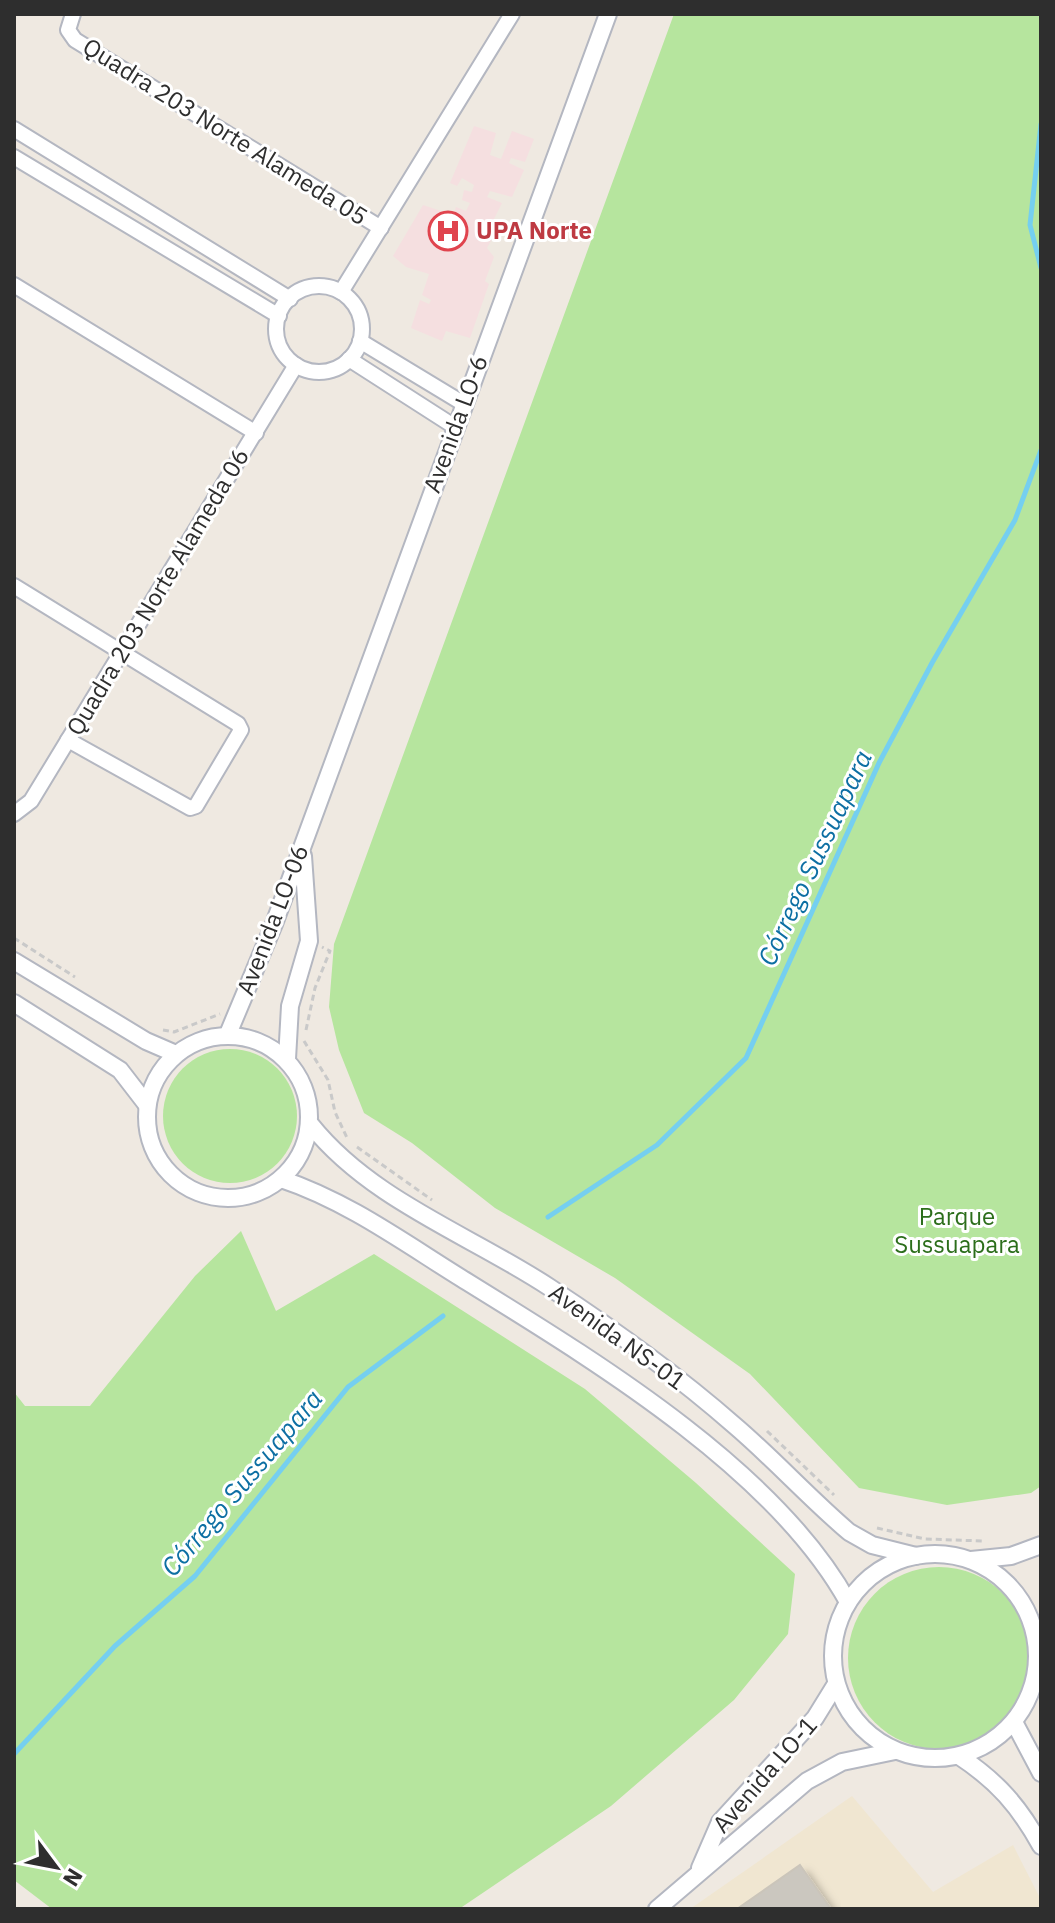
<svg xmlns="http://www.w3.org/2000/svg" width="1055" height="1923" font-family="'IBM Plex Sans',sans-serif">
<defs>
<filter id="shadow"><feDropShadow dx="7" dy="7" stdDeviation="4" flood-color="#0004"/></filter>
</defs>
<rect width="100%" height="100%" fill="#efe9e1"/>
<!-- education -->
<path fill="#f0e6d1" d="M852,1796L933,1892L1013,1845L1041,1900V1909H690Z"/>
<!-- medical -->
<path fill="#f5dfe0" d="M474,126L496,133L490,155L501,159L512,131L534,139L525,162L511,158L509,163L524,170L512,197L490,191L487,197L502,203L486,235L492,239L487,248L494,257L485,281L489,284L470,338L446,331L442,341L411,328L420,300L429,304L431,300L422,295L429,274L406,267L393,256L423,205L447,213L442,223L450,226L456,207L466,211L470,203L462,200L464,190L472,192L474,185L462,178L457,186L450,183Z"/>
<!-- green -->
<g fill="#b6e59e">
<path d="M674,14L1041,16V1486L1031,1493L947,1505L859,1488L750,1374L615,1278L495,1208L412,1143L364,1113L339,1050L329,1007L334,944Z"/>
<circle cx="230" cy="1116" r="67"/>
<path d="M241,1231L276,1311L374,1254L585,1389L696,1483L795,1574L788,1634L734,1700L611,1806L459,1909H52L14,1880V1392L25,1406H90L195,1276Z"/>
<circle cx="939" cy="1658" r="91"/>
</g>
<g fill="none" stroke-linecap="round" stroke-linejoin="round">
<!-- stream -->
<g stroke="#75cff0" stroke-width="5">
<path d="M1041,124L1030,225L1041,268"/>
<path d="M548,1217L657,1145L746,1058L879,763L932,663L1015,520L1041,450"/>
<path d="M14,1754L115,1646L195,1576L348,1387L443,1316"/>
</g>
</g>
<!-- building -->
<path fill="#cbc7bf" stroke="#cbc5ba" stroke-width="2" filter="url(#shadow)" d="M800,1865L831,1909H737Z"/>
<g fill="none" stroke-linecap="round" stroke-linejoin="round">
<!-- minor casing -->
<g stroke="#b4b7c1" stroke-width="18">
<g id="minor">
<path d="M73,14L68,30L75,40L381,228"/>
<path d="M14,129L290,299"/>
<path d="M14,157L279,316"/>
<path d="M14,285L256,433"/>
<circle cx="319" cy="329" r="43"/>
<path d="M341,292L512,14"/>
<path d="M360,341L464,404"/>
<path d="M349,359L455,427"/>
<path d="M14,586L238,724L241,730L196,806L190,808L68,740"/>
<path d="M14,814L31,801L296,365"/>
</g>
</g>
<!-- tertiary casing -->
<g stroke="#b4b7c1" stroke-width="20">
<g id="tertiary">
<path d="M14,961L146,1041L176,1054"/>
<path d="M14,1003L120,1070L147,1105"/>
<path d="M228,1034L274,924L608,14"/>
<circle cx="228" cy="1117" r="81"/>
<path d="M287,1059L290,1006L309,941L303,856"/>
<path d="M311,1125C371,1200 470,1235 549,1287C613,1329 677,1375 734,1425C774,1459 809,1498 849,1532L872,1545L916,1556"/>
<path d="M281,1179C347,1201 403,1242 461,1278C590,1358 774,1468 848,1602"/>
<circle cx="935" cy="1656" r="102"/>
<path d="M971,1560L1011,1556L1041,1545"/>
<path d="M1014,1722L1041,1773"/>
<path d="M959,1756C997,1781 1019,1806 1041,1846"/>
<path d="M700,1868L720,1822L815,1718L836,1684"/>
<path d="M657,1909L807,1781L842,1762L895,1751"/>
</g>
</g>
<!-- path -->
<g stroke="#c9c9c9" stroke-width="3" stroke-dasharray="6 4" stroke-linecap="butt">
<path d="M14,938L75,977"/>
<path d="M163,1030L174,1032L220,1014"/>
<path d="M306,1030L315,988L330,951L322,947"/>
<path d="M304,1041L328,1080L335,1112L348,1140"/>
<path d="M357,1147L432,1200"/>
<path d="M767,1431L834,1495"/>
<path d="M877,1528L925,1539L984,1541"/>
</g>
<!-- minor -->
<use href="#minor" stroke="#fff" stroke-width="14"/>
<!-- tertiary -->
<use href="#tertiary" stroke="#fff" stroke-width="16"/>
</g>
<!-- icons -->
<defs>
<g id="hospital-ring" transform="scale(2)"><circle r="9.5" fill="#fff" stroke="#e0444e" stroke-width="1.5"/><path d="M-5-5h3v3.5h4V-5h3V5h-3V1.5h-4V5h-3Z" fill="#e0444e"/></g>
</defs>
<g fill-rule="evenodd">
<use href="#hospital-ring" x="448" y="231"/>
</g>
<g text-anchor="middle" stroke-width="6" stroke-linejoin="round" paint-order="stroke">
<!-- street labels -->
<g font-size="24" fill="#2e2e2e" stroke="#fff">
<text transform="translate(225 132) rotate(32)" y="8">Quadra 203 Norte Alameda 05</text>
<text transform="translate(456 424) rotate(-70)" y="8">Avenida LO-6</text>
<text transform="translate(158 592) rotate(-59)" y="8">Quadra 203 Norte Alameda 06</text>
<text transform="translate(273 920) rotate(-69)" y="8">Avenida LO-06</text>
<text transform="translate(617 1337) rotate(36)" y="8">Avenida NS-01</text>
<text transform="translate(765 1775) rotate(-49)" y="8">Avenida LO-1</text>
</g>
<!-- health labels -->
<g font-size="24" font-weight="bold" fill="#be3a42" stroke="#fff" text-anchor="start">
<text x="476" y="239">UPA Norte</text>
</g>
<!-- park labels -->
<g font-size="24" fill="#2c6e1b" stroke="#fff">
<text x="957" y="1225">Parque<tspan x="957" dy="28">Sussuapara</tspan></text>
</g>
<!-- water labels -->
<g font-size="26" font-style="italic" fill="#0d6fa3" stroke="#fff">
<text transform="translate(815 858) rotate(-65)" y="9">Córrego Sussuapara</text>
<text transform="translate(242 1483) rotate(-50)" y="9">Córrego Sussuapara</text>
</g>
</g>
<!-- border -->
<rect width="1055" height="1923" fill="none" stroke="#2e2e2e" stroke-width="32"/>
<!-- north arrow -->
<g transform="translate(56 1867) rotate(122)" stroke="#ffffff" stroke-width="6" paint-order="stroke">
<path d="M0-6L14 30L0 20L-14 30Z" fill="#2e2e2e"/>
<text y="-12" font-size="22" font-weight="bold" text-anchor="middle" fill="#2e2e2e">N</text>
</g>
</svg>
